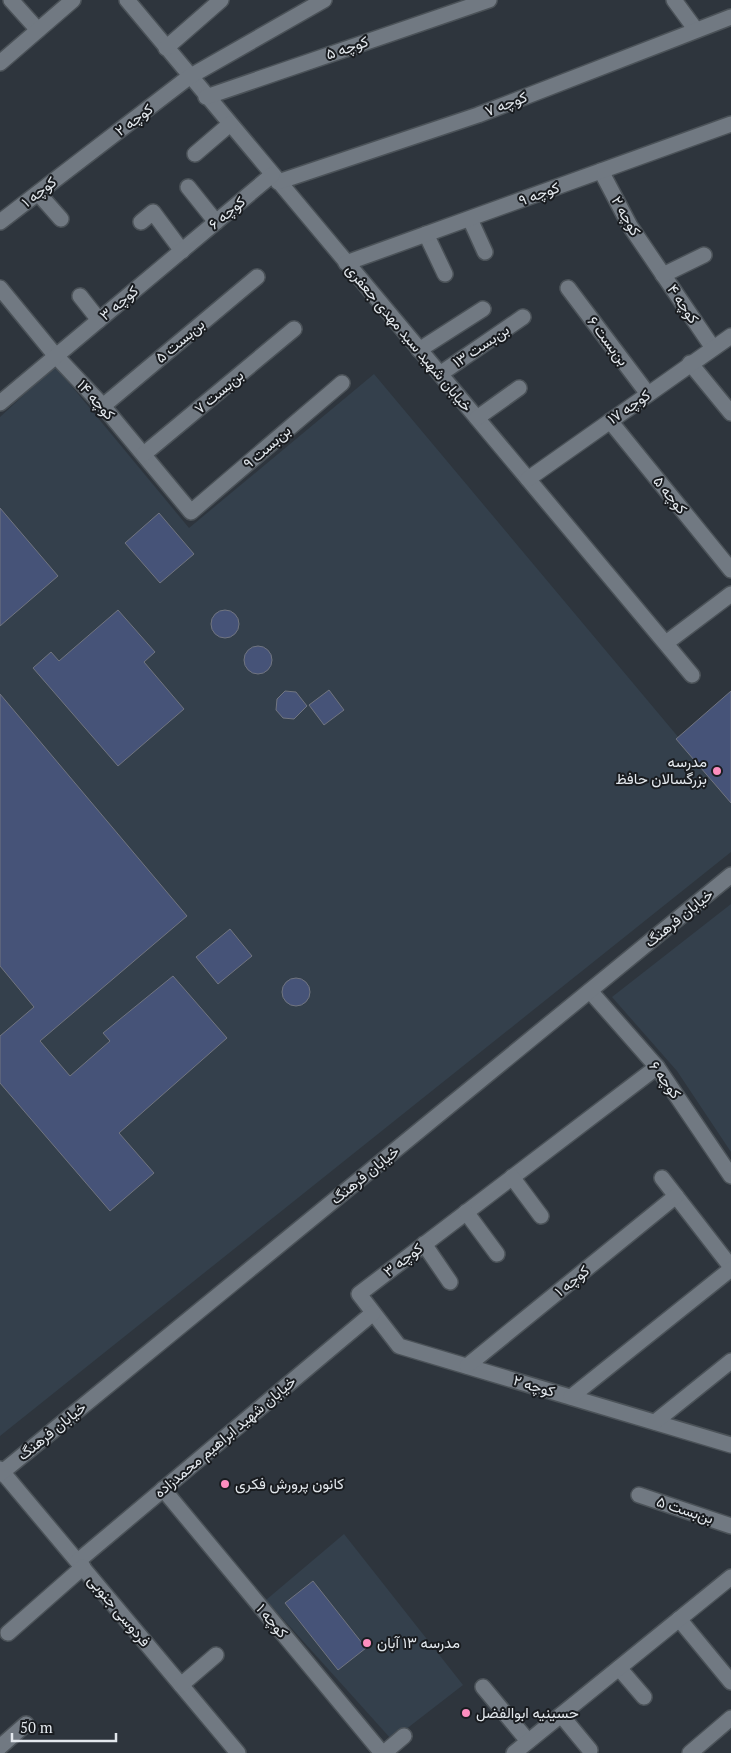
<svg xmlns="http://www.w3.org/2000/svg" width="731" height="1753" font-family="'PT Serif',Vazirmatn,serif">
<rect width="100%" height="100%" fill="#2e353d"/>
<!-- built -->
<g fill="#34404c">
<path d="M55,366L189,528L374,374L731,800V852L0,1436V417Z"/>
<path d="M731,904V1152L677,1071L612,997Z"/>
<path d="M344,1534L463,1685L392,1740L266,1600Z"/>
</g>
<!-- building -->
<g fill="#465378" stroke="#717580">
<path d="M0,508L58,576L0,626Z"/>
<path d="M159,513L194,554L160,583L125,543Z"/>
<circle cx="225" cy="624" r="14"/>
<path d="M118,610L155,652L144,662L184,709L118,766L33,668L51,652L59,661Z"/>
<circle cx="258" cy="660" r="14"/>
<path d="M329,690L344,710L324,725L309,705Z"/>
<path d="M285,691L296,692L307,706L294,719L283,718L276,710L277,699Z"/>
<path d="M731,691V803L676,739Z"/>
<path d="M0,694L187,916L40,1041L70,1076L110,1041L103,1033L173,976L227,1038L119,1133L154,1173L110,1211L0,1083V1036L34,1007L0,966Z"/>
<path d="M230,929L252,956L218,984L196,957Z"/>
<circle cx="296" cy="992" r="14"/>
<path d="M313,1581L366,1648L338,1670L285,1603Z"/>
</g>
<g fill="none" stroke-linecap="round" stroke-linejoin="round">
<!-- minor casing -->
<g stroke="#4b5258" stroke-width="18">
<g id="minor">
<path d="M11,0L38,30"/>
<path d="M127,0L692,675"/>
<path d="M674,0L696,30"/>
<path d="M166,48L221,0"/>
<path d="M0,63L73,0"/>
<path d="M206,97L489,0"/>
<path d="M195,154L230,124"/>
<path d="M601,171L630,226L713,348"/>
<path d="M278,182L478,115L731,17"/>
<path d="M188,187L216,222"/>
<path d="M38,193L61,219"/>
<path d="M470,219L485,252"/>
<path d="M0,222L189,77L324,0"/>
<path d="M141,222L153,212L182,251"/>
<path d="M426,234L445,274"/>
<path d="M346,263L731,124"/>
<path d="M663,275L704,255"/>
<path d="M0,288L55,355L103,406L191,512L342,383"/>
<path d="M568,288L648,394"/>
<path d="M80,296L99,320"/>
<path d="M419,350L483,309"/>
<path d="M690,363L731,413"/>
<path d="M440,374L523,317"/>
<path d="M0,403L272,175"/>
<path d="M103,406L257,277"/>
<path d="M477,418L519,388"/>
<path d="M610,421L731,570"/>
<path d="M144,454L294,329"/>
<path d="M528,479L731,336"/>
<path d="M666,643L731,594"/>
<path d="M590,991L657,1067L731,1176"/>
<path d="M657,1067L359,1294L399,1346L731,1445"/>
<path d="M512,1177L541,1216"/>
<path d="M662,1178L731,1267"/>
<path d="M466,1212L497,1254"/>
<path d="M424,1244L450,1282"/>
<path d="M467,1366L676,1196"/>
<path d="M571,1397L731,1269"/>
<path d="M655,1422L731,1361"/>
<path d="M0,1469L238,1753"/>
<path d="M0,1474L731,875"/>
<path d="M163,1489L382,1753"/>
<path d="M639,1495L731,1526"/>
<path d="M78,1561L373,1313"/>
<path d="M679,1619L731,1682"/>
<path d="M8,1633L83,1567"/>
<path d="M619,1668L644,1697"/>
<path d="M181,1685L216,1655"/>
<path d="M483,1687L528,1741"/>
<path d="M561,1715L590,1750"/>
<path d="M0,1747L26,1724"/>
<path d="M384,1753L404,1736"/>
<path d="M514,1753L731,1577"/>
<path d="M690,1753L731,1718"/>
</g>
</g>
<!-- minor -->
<use href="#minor" stroke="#717982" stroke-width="15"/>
</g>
<!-- markers -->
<g fill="#fd8ebf" stroke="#191c20" stroke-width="2">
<circle cx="717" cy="771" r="5"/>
<circle cx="225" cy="1484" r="5"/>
<circle cx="367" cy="1643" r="5"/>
<circle cx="466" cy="1713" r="5"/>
</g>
<g text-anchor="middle" stroke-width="4" stroke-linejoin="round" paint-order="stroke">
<!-- street labels -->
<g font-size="15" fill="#e3e8ed" stroke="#191c20">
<text transform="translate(347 48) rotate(-19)" y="5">کوچه ۵</text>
<text transform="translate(506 104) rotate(-21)" y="5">کوچه ۷</text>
<text transform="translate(134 120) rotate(-37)" y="5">کوچه ۲</text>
<text transform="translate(39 192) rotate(-38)" y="5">کوچه ۱</text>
<text transform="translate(539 194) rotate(-20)" y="5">کوچه ۹</text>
<text transform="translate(227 213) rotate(-40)" y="5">کوچه ۶</text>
<text transform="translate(626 216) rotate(60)" y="5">کوچه ۲</text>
<text transform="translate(119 303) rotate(-40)" y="5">کوچه ۳</text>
<text transform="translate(683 304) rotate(56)" y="5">کوچه ۴</text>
<text transform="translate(409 338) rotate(50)" y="5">خیابان شهید سید مهدی جعفری</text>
<text transform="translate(180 341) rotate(-40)" y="5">بن‌بست ۵</text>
<text transform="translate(608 341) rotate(53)" y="5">بن‌بست ۶</text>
<text transform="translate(481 346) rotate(-34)" y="5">بن‌بست ۱۳</text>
<text transform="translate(219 392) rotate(-40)" y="5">بن‌بست ۷</text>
<text transform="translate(96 400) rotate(48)" y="5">کوچه ۱۴</text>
<text transform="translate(629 407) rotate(-35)" y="5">کوچه ۱۷</text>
<text transform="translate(267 447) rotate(-41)" y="5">بن‌بست ۹</text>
<text transform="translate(670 495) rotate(51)" y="5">کوچه ۵</text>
<text transform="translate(679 918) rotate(-39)" y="5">خیابان فرهنگ</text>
<text transform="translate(665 1080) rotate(54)" y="5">کوچه ۶</text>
<text transform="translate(365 1175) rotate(-39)" y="5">خیابان فرهنگ</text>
<text transform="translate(403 1260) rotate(-37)" y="5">کوچه ۳</text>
<text transform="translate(572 1281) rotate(-39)" y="5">کوچه ۱</text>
<text transform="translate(534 1386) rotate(17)" y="5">کوچه ۲</text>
<text transform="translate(52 1431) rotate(-39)" y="5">خیابان فرهنگ</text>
<text transform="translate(225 1437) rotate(-40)" y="5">خیابان شهید ابراهیم محمدزاده</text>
<text transform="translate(685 1510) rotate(18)" y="5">بن‌بست ۵</text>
<text transform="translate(119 1611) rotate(50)" y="5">فردوسی جنوبی</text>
<text transform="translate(272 1621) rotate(50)" y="5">کوچه ۱</text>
</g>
<!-- poi labels -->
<g font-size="15" fill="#e3e8ed" stroke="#191c20" text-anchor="start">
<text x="707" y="767" text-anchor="end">مدرسه<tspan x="707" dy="17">بزرگسالان حافظ</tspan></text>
<text x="235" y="1489">کانون پرورش فکری</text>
<text x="377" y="1648">مدرسه ۱۳ آبان</text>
<text x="476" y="1718">حسینیه ابوالفضل</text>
</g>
</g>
<!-- scale -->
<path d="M12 1733v8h104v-8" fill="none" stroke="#e3e8ed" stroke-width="2.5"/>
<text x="20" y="1733" font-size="15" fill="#e3e8ed" stroke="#191c20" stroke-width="4" paint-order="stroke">50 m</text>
</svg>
